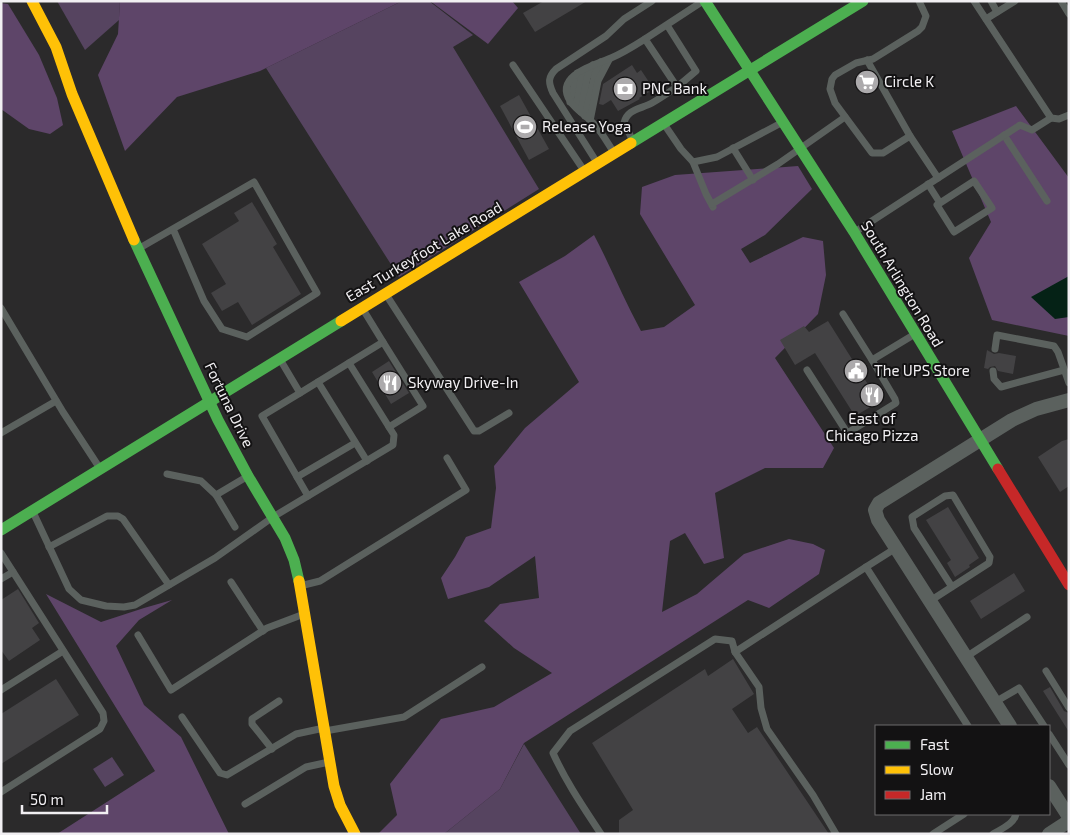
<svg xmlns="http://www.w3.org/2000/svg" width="1070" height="835" font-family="'Exo 2',sans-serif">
<rect width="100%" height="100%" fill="#2b2a2b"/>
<!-- green -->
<g fill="#564460">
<path d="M57,1H120L119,20L85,50Z"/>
<path d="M402,1H429L473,35L453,47L539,189L399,277L266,68Z"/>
<path d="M524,744L581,834H444L500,789Z"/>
<path d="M112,757L124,775L105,787L93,769Z"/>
</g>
<!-- forest -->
<g fill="#5e4569">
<path d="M120,1H402L260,71L177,97L125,151L98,75L118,34Z"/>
<path d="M430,1H512L518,8L488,44Z"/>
<path d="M1,3L8,4L39,55L57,98L63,125L50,134L29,129L1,109Z"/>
<path d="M1016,106L1069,178V336L992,320L969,258L991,222L952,131Z"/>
<path d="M798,166L812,189L765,235L741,249L750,263L803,237L823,241L826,275L818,314L775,358L834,448L823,468H765L715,493L724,558L704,564L685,533L670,541L662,612L697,594L744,554L789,539L813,544L825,550L819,574L769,608L748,600L524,743L500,789L444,834H378L397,815L390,784L441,719L494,707L552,673L514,648L484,621L500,604L539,598L535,556L489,587L448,599L441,578L455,557L466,537L491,528L496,488L494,466L525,428L579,382L519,282L565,256L594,235C611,267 624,300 641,331L664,327L695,305L640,214L642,187L675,175Z"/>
<path d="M46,594L101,622L144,608L172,600L139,620L116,646L144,705L181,737L229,834H57L155,771Z"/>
</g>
<!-- water -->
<path fill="#052216" d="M1069,276V317L1055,319L1031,297Z"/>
<!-- building -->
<g fill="#434244">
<path d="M544,1H587L535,32L523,13Z"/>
<path d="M632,65L637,73L641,70L649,82L644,85L649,92L639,98L640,99L618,111L611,100L603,105L599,104L603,84Z"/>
<path d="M519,95L549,149L529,160L500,106Z"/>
<path d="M252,202L277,244L273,247L301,294L252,325L238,302L222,311L211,293L226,284L202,244L239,221L234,213Z"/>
<path d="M828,321L879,402L855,416L815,353L795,365L780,340L804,326L809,332Z"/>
<path d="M987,350L994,354L999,353L1016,356L1013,374L998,371L995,366L990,367L988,369L984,368Z"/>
<path d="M389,361L409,393L391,404L372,372Z"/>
<path d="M1069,439V486L1060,492L1038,457L1062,441Z"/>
<path d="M948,507L979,558L969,565L970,567L955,577L947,563L951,560L926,520Z"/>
<path d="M1014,573L1025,591L981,619L970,601Z"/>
<path d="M18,589L39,623L32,628L40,640L9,661L1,650V600Z"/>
<path d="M733,659L754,694L732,709L748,733L757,727L829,834H619V820L633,810L592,743L705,669L708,676Z"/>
<path d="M56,679L79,715L1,764V714Z"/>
<path d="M1050,687L1064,711L1069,713V732L1043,691Z"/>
</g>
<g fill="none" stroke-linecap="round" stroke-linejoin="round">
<!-- path -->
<path stroke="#606462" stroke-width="2" stroke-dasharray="1 4" stroke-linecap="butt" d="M655,86L662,82"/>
<!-- lane -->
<g stroke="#5b615e" stroke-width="7">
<path d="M974,1L1051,118L1059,119L1069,115"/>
<path d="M991,1L997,12"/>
<path d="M1061,1L1069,14"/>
<path d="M986,19L1015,1"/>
<path d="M667,25L696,71L677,87L645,39L703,1"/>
<path d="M867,60L910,136"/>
<path d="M513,65L583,169"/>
<path d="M570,102L577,73"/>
<path d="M576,107L581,80L586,69"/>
<path d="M581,112L587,78L593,65"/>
<path d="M585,116L595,74L601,62"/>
<path d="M590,121L598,81L609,60"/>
<path d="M664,124L681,149L693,162L717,157L783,122"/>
<path d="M1004,135L1047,201"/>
<path d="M632,139L624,123C627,109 641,109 652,103C661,98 669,92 677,87"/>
<path d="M733,148L753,180"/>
<path d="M613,151C607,142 602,133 595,125C588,117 576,110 570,101C554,75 595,65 611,58C623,53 634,46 645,39"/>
<path d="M596,161L553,93C548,82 548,77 556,69L606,36L624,19L652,1"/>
<path d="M693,162L706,194L713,207"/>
<path d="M938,178L1020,125L1032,130L1051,118"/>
<path d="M928,184L940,203L937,205L954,232L992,208L974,181L940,203"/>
<path d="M712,204L778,164L845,117"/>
<path d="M855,232L938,178L910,136L883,153H872L835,103L830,89L832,79L835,75L856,63L873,59L918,31L922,27L926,16L919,1"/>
<path d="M138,249L254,182L317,293L247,337L222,329L204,301L173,229"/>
<path d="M387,296L474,431H479L509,413"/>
<path d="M1,308L63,412L99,467"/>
<path d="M843,314L872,360"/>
<path d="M383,342L423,406L389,427"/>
<path d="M995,349L997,335L1054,346L1058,352L1069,383"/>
<path d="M281,361L300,393L383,342L364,311"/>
<path d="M807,370L846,431L849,432L896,403L895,399L872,360L915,334"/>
<path d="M993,371L994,379L1001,387L1064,370"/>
<path d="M318,382L367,461"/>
<path d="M300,393L262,416L308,496"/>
<path d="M1,433L56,401"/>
<path d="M167,474L201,481L216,495L248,476"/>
<path d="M297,477L355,443"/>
<path d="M216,495L235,527"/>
<path d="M33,512L69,589L81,600L106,606L124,607L135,605L215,558L273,517L393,445L394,435L349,363"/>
<path d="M49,547L107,516H118L123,519L169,585"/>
<path d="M896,548L866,567L968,726"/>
<path d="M1,553L103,713L104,721L100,729L1,792"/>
<path d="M1,579L13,572"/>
<path d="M231,582L263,631"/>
<path d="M300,586L320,581L466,490L447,458"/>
<path d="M930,601L989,563L990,557L953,495L945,496L912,517L914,528L952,587"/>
<path d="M138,635L171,690L267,628L304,614"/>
<path d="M966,657L1027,617"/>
<path d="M1046,671L1069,708"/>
<path d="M1,690L63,651"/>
<path d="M995,702L1019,688L1044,726"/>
<path d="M182,717L220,773L227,775L296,734L324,728"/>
<path d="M325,731L404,717L482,667"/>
<path d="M1049,734L1069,765"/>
<path d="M272,749L252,724V719L279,701"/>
<path d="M245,804L306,767L329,762"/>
<path d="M601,834C584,808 566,782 553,753L570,731L715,639L732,641L735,652"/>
<path d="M836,834L813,795L767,729L761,708L759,687L735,652L866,567"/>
<path d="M933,834L964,814"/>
<path d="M993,834C1001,829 1014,824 1016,814"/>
</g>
<!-- street -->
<g stroke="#5b615e" stroke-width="14">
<path d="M1010,726L878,520L875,510L879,503L1012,420L1036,409L1069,400"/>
<path d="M1049,786L1069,817"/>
<path d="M1049,834L1069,821"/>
</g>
<!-- fast -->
<g stroke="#4caf50" stroke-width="11">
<path d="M705,1L854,232L998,469"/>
<path d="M631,143L863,1"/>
<path d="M134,240L218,420L248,476L285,538L294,560L299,581"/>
<path d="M1,530L341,321"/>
</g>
<!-- slow -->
<g stroke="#ffc107" stroke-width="11">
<path d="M32,1L56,47L72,94L134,240"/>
<path d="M341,321L631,143"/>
<path d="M299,581L334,786L340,805L355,834"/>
</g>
<!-- jam -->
<path stroke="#c62828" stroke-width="11" d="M998,469L1069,585"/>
</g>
<!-- icons -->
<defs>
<g id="supermarket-disc" transform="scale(1.25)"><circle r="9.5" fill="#acaaac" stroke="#131213"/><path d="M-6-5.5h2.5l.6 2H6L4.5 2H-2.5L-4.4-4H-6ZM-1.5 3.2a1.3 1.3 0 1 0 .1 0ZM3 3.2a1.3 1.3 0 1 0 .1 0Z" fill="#fff"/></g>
<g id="bank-disc" transform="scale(1.25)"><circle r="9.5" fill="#acaaac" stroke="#131213"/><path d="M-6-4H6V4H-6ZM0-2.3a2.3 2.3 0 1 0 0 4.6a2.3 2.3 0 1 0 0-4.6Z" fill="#fff"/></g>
<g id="stadium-disc" transform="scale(1.25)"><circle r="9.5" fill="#acaaac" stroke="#131213"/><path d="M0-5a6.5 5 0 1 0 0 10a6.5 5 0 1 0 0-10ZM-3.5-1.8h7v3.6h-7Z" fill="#fff"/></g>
<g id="civic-disc" transform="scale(1.25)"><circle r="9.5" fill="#acaaac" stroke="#131213"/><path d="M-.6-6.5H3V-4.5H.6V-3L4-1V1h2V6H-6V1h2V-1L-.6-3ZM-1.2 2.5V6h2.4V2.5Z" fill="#fff"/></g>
<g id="restaurant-disc" transform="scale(1.25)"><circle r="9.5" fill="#acaaac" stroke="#131213"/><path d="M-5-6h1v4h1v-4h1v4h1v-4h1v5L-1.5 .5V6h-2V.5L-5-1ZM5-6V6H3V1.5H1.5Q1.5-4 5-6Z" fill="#fff"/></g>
</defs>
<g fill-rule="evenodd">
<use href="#supermarket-disc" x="867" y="82"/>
<use href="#bank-disc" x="625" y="89"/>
<use href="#stadium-disc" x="525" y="127"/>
<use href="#civic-disc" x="856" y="371"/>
<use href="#restaurant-disc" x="390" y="383"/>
<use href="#restaurant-disc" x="872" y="395"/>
</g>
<g text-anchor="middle" stroke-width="4" stroke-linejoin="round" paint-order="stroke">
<!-- poi labels -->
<g font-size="15" fill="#f1eff2" stroke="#131213" text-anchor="start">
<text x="884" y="87">Circle K</text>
<text x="642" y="94">PNC Bank</text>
<text x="542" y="132">Release Yoga</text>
<text x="874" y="376">The UPS Store</text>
<text x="408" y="388">Skyway Drive-In</text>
<text x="872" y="424" text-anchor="middle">East of<tspan x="872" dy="17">Chicago Pizza</tspan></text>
</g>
<!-- street labels -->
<g font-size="15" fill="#f1eff2" stroke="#131213">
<text transform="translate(424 252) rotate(-31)" y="5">East Turkeyfoot Lake Road</text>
<text transform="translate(902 284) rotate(59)" y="5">South Arlington Road</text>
<text transform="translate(229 405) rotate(64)" y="5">Fortuna Drive</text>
</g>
</g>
<!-- border -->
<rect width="1070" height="835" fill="none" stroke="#f1eff2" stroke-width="5"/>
<!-- legend -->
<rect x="875" y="725" width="175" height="90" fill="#131213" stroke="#6c6a6c"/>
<rect x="885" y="741" width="25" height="8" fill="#4caf50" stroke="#6c6a6c"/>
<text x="920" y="750" font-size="15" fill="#f1eff2">Fast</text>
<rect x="885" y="766" width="25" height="8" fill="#ffc107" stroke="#6c6a6c"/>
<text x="920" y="775" font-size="15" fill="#f1eff2">Slow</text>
<rect x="885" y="791" width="25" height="8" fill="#c62828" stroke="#6c6a6c"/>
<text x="920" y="800" font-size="15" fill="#f1eff2">Jam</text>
<!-- scale -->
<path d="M22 805v8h85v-8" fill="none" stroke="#f1eff2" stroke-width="2.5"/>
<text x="30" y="805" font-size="15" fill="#f1eff2" stroke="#131213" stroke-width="4" paint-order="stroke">50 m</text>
</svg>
